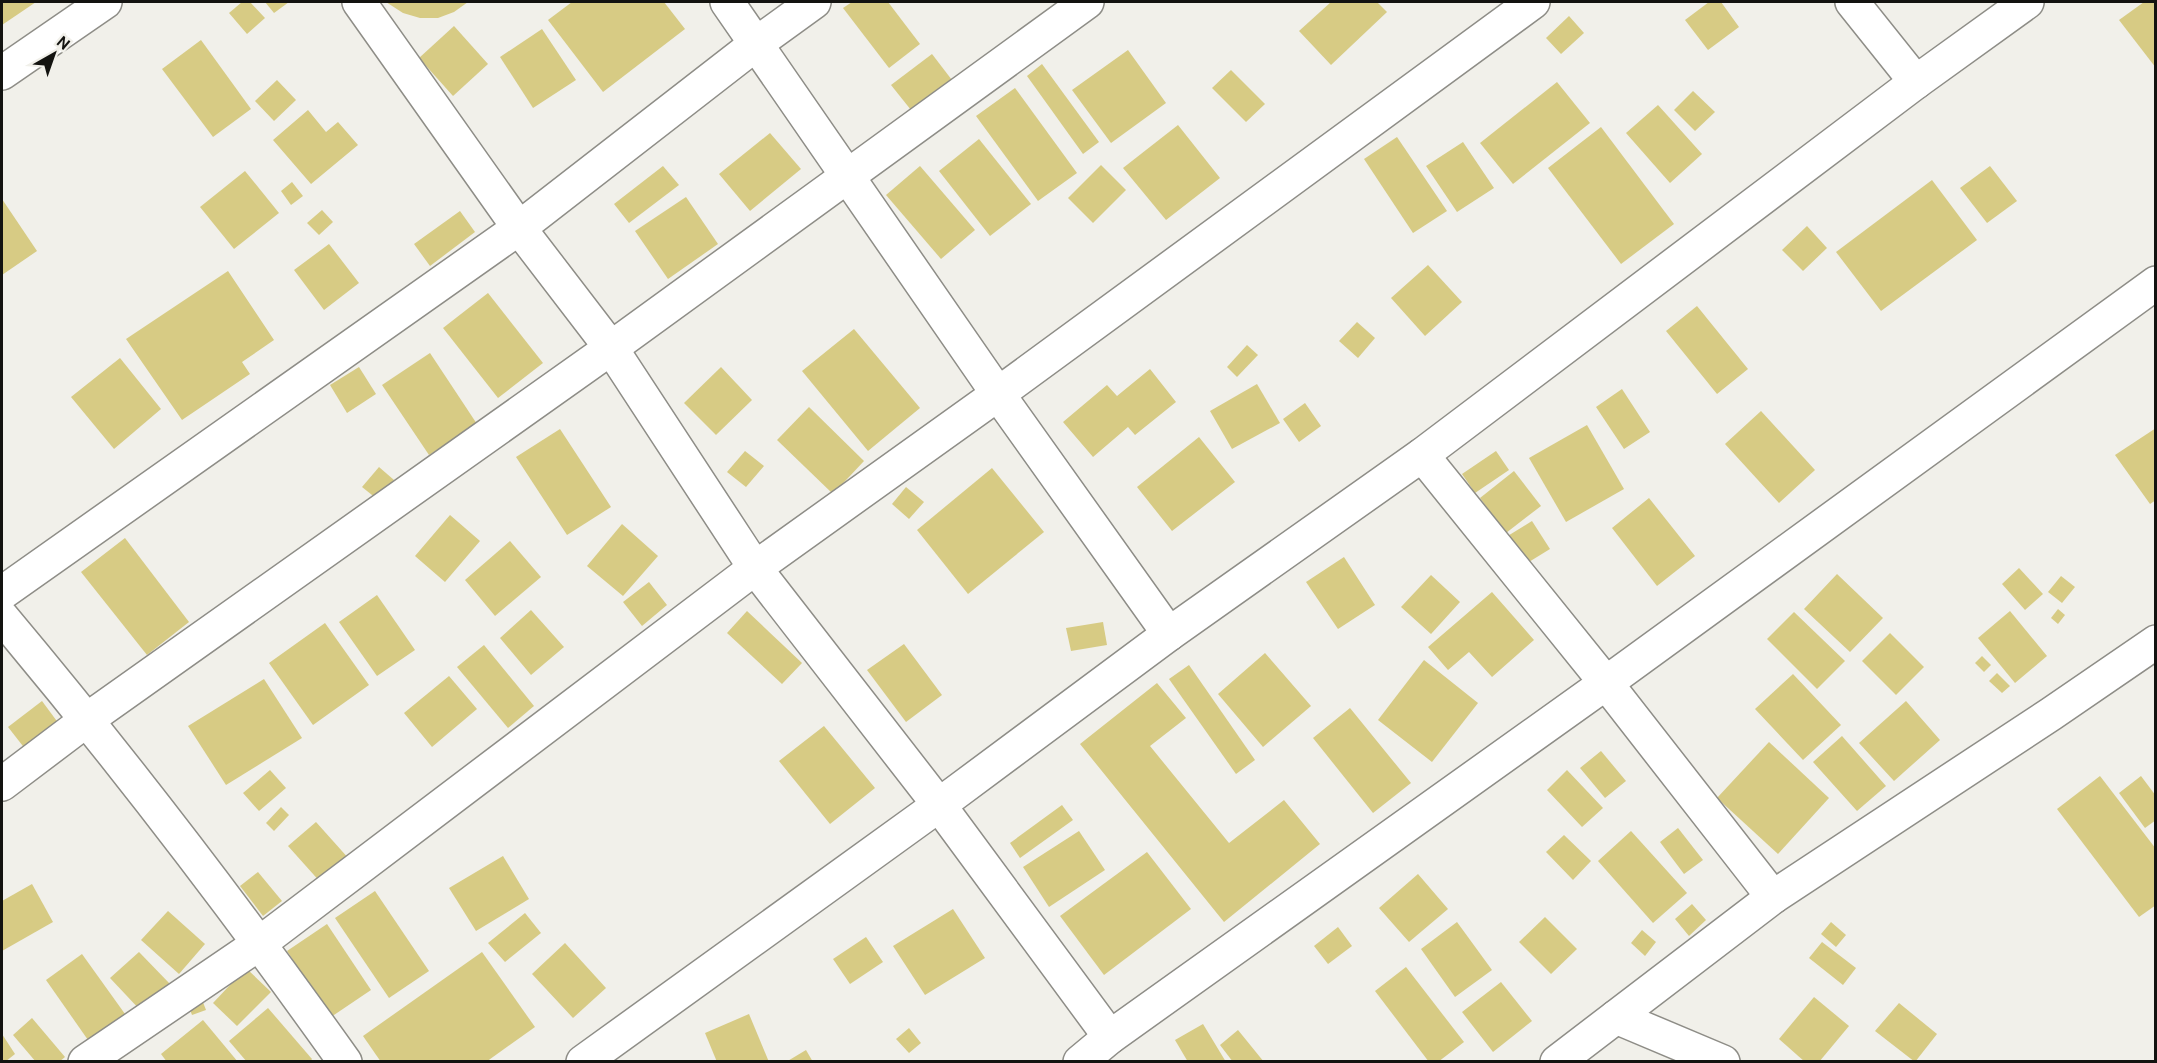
<svg xmlns="http://www.w3.org/2000/svg" width="2157" height="1063" font-family="Cabin,sans-serif">
<rect width="100%" height="100%" fill="#f1f0ea"/>
<!-- building -->
<g fill="#d7cb84">
<path d="M2,2H36L2,25Z"/>
<path d="M242,2H250L265,18L247,34L229,13Z"/>
<path d="M265,2H289L274,13Z"/>
<path d="M386,2H468L454,12L438,18H420L403,13Z"/>
<path d="M572,2H664L685,29L603,92L548,20Z"/>
<path d="M852,2H888L920,44L889,68L843,8Z"/>
<path d="M1331,2H1377L1387,12L1331,65L1299,31Z"/>
<path d="M1709,2H1721L1739,27L1708,50L1685,20Z"/>
<path d="M2144,2H2156V68L2119,20Z"/>
<path d="M1569,16L1584,33L1561,54L1546,38Z"/>
<path d="M454,26L488,64L453,96L419,58Z"/>
<path d="M542,29L576,80L533,108L500,57Z"/>
<path d="M201,40L251,109L213,137L162,69Z"/>
<path d="M1128,50L1166,103L1111,143L1072,90Z"/>
<path d="M932,54L955,84L915,115L891,85Z"/>
<path d="M1042,64L1099,142L1083,154L1027,76Z"/>
<path d="M1231,70L1265,104L1246,122L1212,88Z"/>
<path d="M277,80L296,100L274,121L255,101Z"/>
<path d="M1557,82L1590,123L1513,184L1480,143Z"/>
<path d="M1015,88L1077,173L1038,201L976,116Z"/>
<path d="M1693,91L1715,112L1695,131L1674,110Z"/>
<path d="M1658,105L1702,154L1670,183L1626,133Z"/>
<path d="M308,110L326,132L338,122L358,145L311,184L273,140Z"/>
<path d="M1178,125L1220,178L1166,220L1123,168Z"/>
<path d="M1601,127L1674,224L1621,264L1548,168Z"/>
<path d="M770,133L801,169L750,211L719,174Z"/>
<path d="M1397,137L1447,211L1413,233L1364,159Z"/>
<path d="M979,139L1031,204L990,236L939,171Z"/>
<path d="M1463,142L1494,188L1457,212L1426,166Z"/>
<path d="M1101,165L1126,190L1093,223L1068,198Z"/>
<path d="M663,166L679,185L629,223L614,204Z"/>
<path d="M920,166L975,230L941,259L886,195Z"/>
<path d="M1990,166L2017,201L1987,223L1960,188Z"/>
<path d="M245,171L279,213L234,249L200,207Z"/>
<path d="M1932,180L1977,240L1881,311L1836,252Z"/>
<path d="M292,182L303,196L291,205L281,191Z"/>
<path d="M686,197L718,244L668,279L635,231Z"/>
<path d="M2,199L37,251L2,275Z"/>
<path d="M322,210L333,222L319,235L307,223Z"/>
<path d="M460,211L475,232L430,266L414,244Z"/>
<path d="M1807,226L1827,248L1803,271L1782,250Z"/>
<path d="M329,244L359,283L324,310L294,270Z"/>
<path d="M1428,265L1462,302L1425,336L1391,298Z"/>
<path d="M228,271L274,340L242,362L250,374L182,420L126,339Z"/>
<path d="M488,293L543,363L498,398L443,328Z"/>
<path d="M1697,306L1748,369L1717,394L1666,331Z"/>
<path d="M1357,322L1375,338L1358,358L1339,341Z"/>
<path d="M854,329L920,408L868,451L802,371Z"/>
<path d="M1247,345L1258,355L1237,377L1227,367Z"/>
<path d="M430,353L477,424L429,455L382,385Z"/>
<path d="M120,358L161,409L114,449L71,397Z"/>
<path d="M359,367L376,394L347,413L330,385Z"/>
<path d="M721,367L752,400L716,435L684,403Z"/>
<path d="M1150,369L1176,402L1135,435L1128,427L1093,457L1063,422L1107,385L1117,396Z"/>
<path d="M1257,384L1280,423L1232,449L1210,411Z"/>
<path d="M1622,389L1650,432L1624,449L1596,407Z"/>
<path d="M1305,403L1321,426L1299,442L1283,419Z"/>
<path d="M809,407L864,461L833,494L777,440Z"/>
<path d="M1761,411L1815,470L1779,503L1725,444Z"/>
<path d="M1587,425L1624,489L1566,522L1529,458Z"/>
<path d="M2156,428V500L2150,504L2115,455Z"/>
<path d="M560,429L611,507L567,535L516,457Z"/>
<path d="M1199,437L1235,482L1172,531L1137,487Z"/>
<path d="M745,451L764,466L746,487L727,472Z"/>
<path d="M1496,451L1509,470L1475,493L1462,474Z"/>
<path d="M379,467L394,480L377,499L362,487Z"/>
<path d="M992,468L1044,532L968,594L917,530Z"/>
<path d="M1514,471L1541,506L1506,533L1480,498Z"/>
<path d="M906,487L924,502L909,519L892,504Z"/>
<path d="M1649,498L1695,556L1657,586L1612,528Z"/>
<path d="M450,515L480,541L445,582L415,556Z"/>
<path d="M1532,521L1550,549L1524,565L1506,537Z"/>
<path d="M622,524L658,556L623,596L587,566Z"/>
<path d="M125,538L189,622L147,655L81,572Z"/>
<path d="M510,541L541,577L495,616L465,580Z"/>
<path d="M1344,557L1375,605L1338,629L1306,582Z"/>
<path d="M2019,568L2043,594L2025,610L2002,584Z"/>
<path d="M1837,574L1883,618L1850,652L1804,609Z"/>
<path d="M1431,575L1460,602L1431,634L1401,607Z"/>
<path d="M2061,576L2075,587L2062,603L2048,592Z"/>
<path d="M649,582L667,605L642,626L623,602Z"/>
<path d="M1492,592L1534,640L1492,677L1469,652L1448,670L1428,647Z"/>
<path d="M377,595L415,650L377,676L339,622Z"/>
<path d="M2058,609L2065,615L2058,624L2051,618Z"/>
<path d="M531,610L564,647L531,675L500,638Z"/>
<path d="M747,611L802,663L782,684L727,633Z"/>
<path d="M2010,611L2047,656L2015,683L1978,638Z"/>
<path d="M1794,612L1845,661L1817,689L1767,639Z"/>
<path d="M1103,622L1107,645L1071,651L1066,628Z"/>
<path d="M325,623L369,685L313,725L269,663Z"/>
<path d="M1890,633L1924,667L1896,695L1862,661Z"/>
<path d="M904,644L942,695L906,722L867,670Z"/>
<path d="M484,645L534,706L508,728L457,667Z"/>
<path d="M1265,653L1311,706L1263,747L1218,694Z"/>
<path d="M1982,656L1991,665L1984,672L1975,663Z"/>
<path d="M1424,660L1478,703L1432,762L1378,720Z"/>
<path d="M1189,665L1255,760L1236,774L1169,679Z"/>
<path d="M1997,673L2010,686L2002,693L1989,681Z"/>
<path d="M1793,674L1841,725L1803,760L1755,709Z"/>
<path d="M449,676L477,709L432,747L404,713Z"/>
<path d="M264,679L302,738L226,785L188,726Z"/>
<path d="M1157,683L1186,718L1150,746L1229,843L1284,800L1320,844L1224,922L1080,744Z"/>
<path d="M42,701L59,724L26,750L8,727Z"/>
<path d="M1906,701L1940,740L1894,781L1859,743Z"/>
<path d="M1350,708L1411,783L1373,813L1313,738Z"/>
<path d="M824,726L875,788L830,824L779,761Z"/>
<path d="M1842,736L1886,786L1857,811L1813,762Z"/>
<path d="M1769,742L1829,798L1778,854L1717,798Z"/>
<path d="M1601,751L1626,781L1605,798L1580,768Z"/>
<path d="M270,770L286,788L259,811L243,793Z"/>
<path d="M1567,770L1603,808L1582,827L1547,790Z"/>
<path d="M2100,776L2156,849V905L2139,917L2057,809Z"/>
<path d="M2141,776L2156,796V820L2145,828L2119,793Z"/>
<path d="M1062,805L1073,820L1020,858L1010,843Z"/>
<path d="M281,807L289,815L274,831L266,823Z"/>
<path d="M316,822L350,860L322,884L288,846Z"/>
<path d="M1678,828L1703,860L1684,874L1660,842Z"/>
<path d="M1079,831L1105,870L1049,907L1023,867Z"/>
<path d="M1631,831L1687,893L1653,923L1598,861Z"/>
<path d="M1564,835L1591,861L1573,880L1546,852Z"/>
<path d="M1147,852L1191,909L1104,975L1060,916Z"/>
<path d="M503,856L529,899L476,931L449,888Z"/>
<path d="M258,872L282,901L263,916L240,886Z"/>
<path d="M1418,874L1448,909L1409,942L1379,908Z"/>
<path d="M32,884L53,922L2,951V901Z"/>
<path d="M375,891L429,971L389,998L335,918Z"/>
<path d="M1692,904L1706,920L1689,936L1675,919Z"/>
<path d="M953,909L985,958L925,995L893,946Z"/>
<path d="M168,911L205,944L179,974L141,940Z"/>
<path d="M525,913L541,933L505,962L488,943Z"/>
<path d="M1545,917L1577,949L1551,974L1519,942Z"/>
<path d="M1457,922L1492,970L1455,997L1421,949Z"/>
<path d="M1831,922L1846,935L1836,947L1821,934Z"/>
<path d="M327,924L371,990L331,1017L287,951Z"/>
<path d="M1338,927L1352,946L1328,964L1314,946Z"/>
<path d="M1642,930L1656,942L1645,956L1631,943Z"/>
<path d="M866,937L883,962L850,984L833,959Z"/>
<path d="M1822,942L1856,968L1843,985L1809,958Z"/>
<path d="M565,943L606,988L573,1018L532,974Z"/>
<path d="M139,952L171,985L142,1012L110,978Z"/>
<path d="M482,952L535,1027L486,1062H381L363,1036Z"/>
<path d="M82,954L125,1014L88,1040L46,980Z"/>
<path d="M1406,967L1464,1042L1438,1062H1429L1375,991Z"/>
<path d="M246,968L271,992L237,1026L213,1003Z"/>
<path d="M1501,982L1532,1021L1493,1052L1462,1012Z"/>
<path d="M201,997L206,1010L192,1015L187,1002Z"/>
<path d="M1814,997L1849,1026L1819,1062H1805L1779,1039Z"/>
<path d="M1899,1003L1937,1034L1915,1062L1875,1031Z"/>
<path d="M268,1008L312,1059L310,1062H247L229,1041Z"/>
<path d="M749,1014L769,1062H717L705,1033Z"/>
<path d="M32,1018L65,1057L59,1062H36L13,1035Z"/>
<path d="M203,1020L238,1062H167L161,1054Z"/>
<path d="M1203,1024L1226,1062H1188L1175,1040Z"/>
<path d="M909,1028L921,1043L909,1053L896,1039Z"/>
<path d="M1238,1030L1264,1062H1233L1220,1045Z"/>
<path d="M2,1034L15,1054L5,1062H2Z"/>
<path d="M806,1050L813,1062H786Z"/>
</g>
<g fill="none" stroke-linecap="round" stroke-linejoin="round">
<!-- minor casing -->
<g stroke="#8e8d87" stroke-width="36">
<g id="minor">
<path d="M359,2L519,228L611,348L755,568L939,805L1110,1037"/>
<path d="M727,2L998,394L1169,634"/>
<path d="M1852,2L1916,82"/>
<path d="M1422,455L1606,683L1773,897"/>
<path d="M2,593L519,228L756,44L814,2"/>
<path d="M2,617C122,760 236,909 345,1062"/>
<path d="M2,784L88,719L611,348L1087,2"/>
<path d="M1616,1017L1723,1062"/>
<path d="M85,1062L260,943L755,568L998,394L1533,2"/>
<path d="M583,1062L939,805L1169,634L1422,455L1916,82L2027,2"/>
<path d="M1080,1062L1110,1037L1606,683L2156,283"/>
<path d="M1557,1062L1773,897L2051,714L2156,642"/>
</g>
</g>
<!-- tertiary casing -->
<g stroke="#8e8d87" stroke-width="36">
<path id="tertiary" d="M2,73L105,2"/>
</g>
<!-- minor -->
<use href="#minor" stroke="#fff" stroke-width="33"/>
<!-- tertiary -->
<use href="#tertiary" stroke="#fff" stroke-width="33"/>
</g>
<!-- border -->
<rect width="2157" height="1063" fill="none" stroke="#131310" stroke-width="6"/>
<!-- north arrow -->
<g transform="translate(54 54) rotate(40)" stroke="#f1f0ea" stroke-width="4.5" paint-order="stroke">
<path d="M0-4.5L10 22L0 15L-10 22Z" fill="#131310"/>
<text y="-9" font-size="16" font-weight="bold" text-anchor="middle" fill="#131310">N</text>
</g>
</svg>
